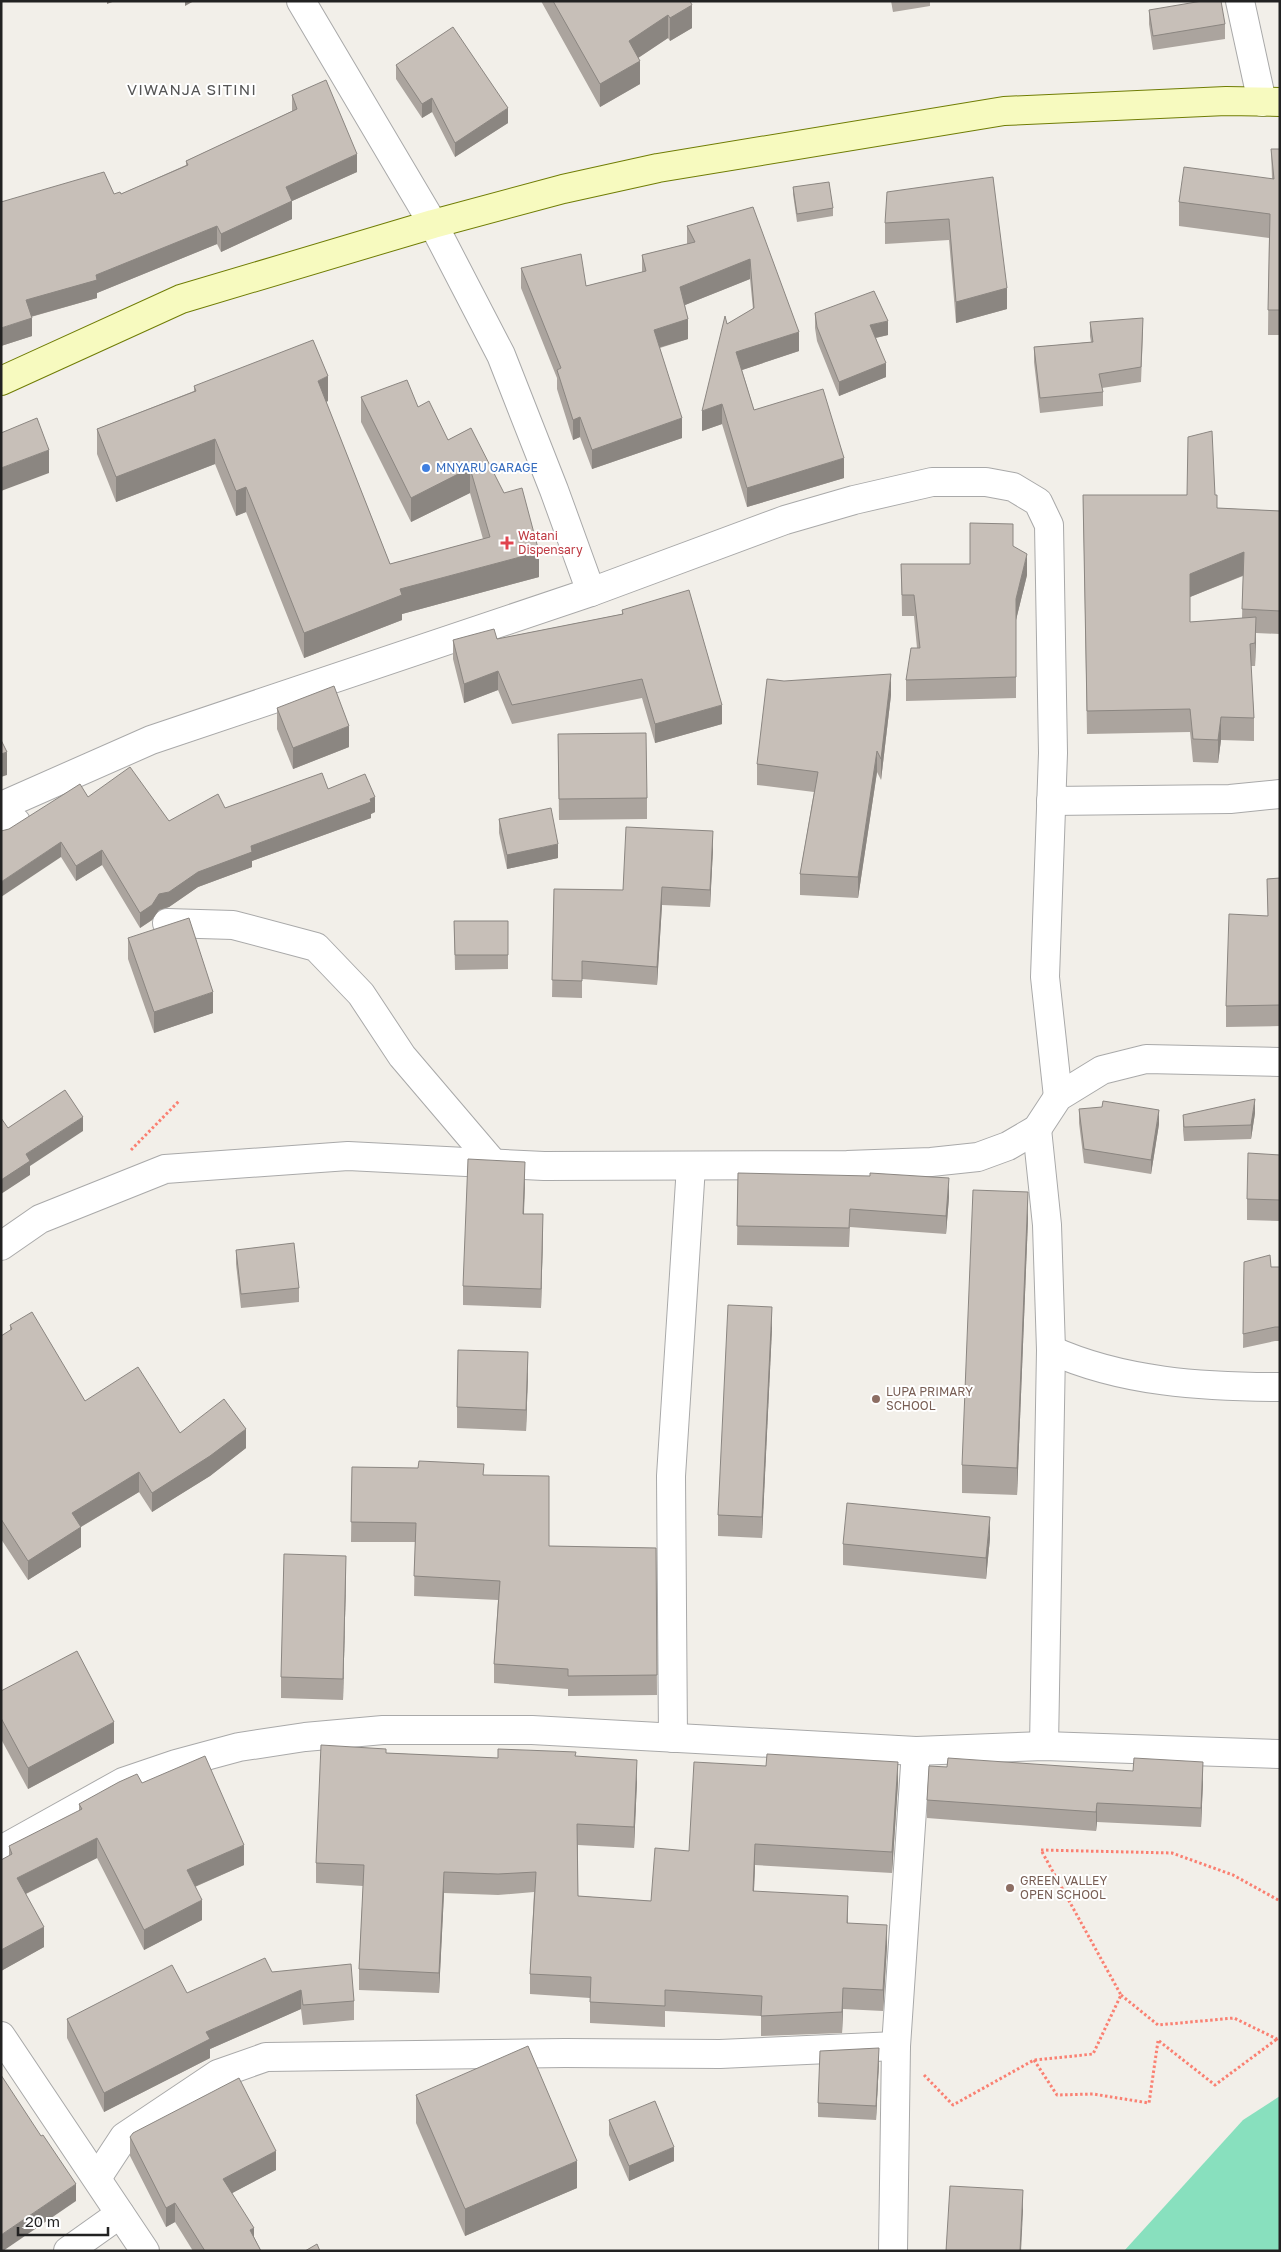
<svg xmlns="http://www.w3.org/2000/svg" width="1281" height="2252" font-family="'Golos Text',sans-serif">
<rect width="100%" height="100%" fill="#f2efe9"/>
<!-- pitch -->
<path fill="#88e0be" d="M1280,2096V2251H1124L1243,2120Z"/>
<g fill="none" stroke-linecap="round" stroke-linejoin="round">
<!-- street casing -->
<g stroke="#a9a9a9" stroke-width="30">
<g id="street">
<path d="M301,1L433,224L501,355L554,490L591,592"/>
<path d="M1240,1L1262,102"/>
<path d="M1051,801L1230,799L1280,794"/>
<path d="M6,804L151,740L591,592L785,520L854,500L932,482H986L1013,487L1038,502L1049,525L1053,753L1045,977L1058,1097"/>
<path d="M1,831L16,822"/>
<path d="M167,923L233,925L316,947L361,994L402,1056L494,1164"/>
<path d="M1037,1129L1047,1225L1051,1350L1044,1746"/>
<path d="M1,1246L40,1219L165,1169L348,1156L544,1166L847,1165L931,1162L978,1157L1008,1146L1037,1129L1058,1097L1102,1070L1146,1059L1280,1062"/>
<path d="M1051,1350C1122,1382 1203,1387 1280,1387"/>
<path d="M673,1738L671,1476L691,1166"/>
<path d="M1,1850L123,1782L176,1764L239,1747L305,1737L383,1730H532L916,1751L1044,1746L1280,1754"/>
<path d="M1,2036L145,2251"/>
<path d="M97,2178L124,2137L218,2074L266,2057L565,2053L720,2054L896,2046"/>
<path d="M68,2251L120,2214"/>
<path d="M893,2251L896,2046L916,1751"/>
</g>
</g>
<!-- secondary casing -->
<g stroke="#707d05" stroke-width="30">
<path id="secondary" d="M1,381L181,299L433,224L563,189L658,168L1004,111L1226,101L1280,102"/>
</g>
<!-- path -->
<g stroke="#fa8072" stroke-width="3" stroke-dasharray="2.5 2.5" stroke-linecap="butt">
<path d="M131,1150L180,1100"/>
<path d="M1041,1850L1172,1853L1233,1875L1280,1901"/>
<path d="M1121,1995L1158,2025L1234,2018L1277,2039L1280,2037"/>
<path d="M1159,2041L1215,2085L1277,2039"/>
<path d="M1034,2060L1057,2095L1093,2094L1149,2103L1158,2041"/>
<path d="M924,2075L953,2105L1034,2060L1093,2054L1121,1995L1041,1850"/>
</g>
<!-- street -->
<use href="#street" stroke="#fff" stroke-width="28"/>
<!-- secondary -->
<use href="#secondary" stroke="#f7fabf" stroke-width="28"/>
</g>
<!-- wall -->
<g fill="#aba49e" fill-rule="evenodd">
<path d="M541,1H690L692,28L670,41L668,38L638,58L640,84L600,107Z"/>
<path d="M891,1H930V6L893,12Z"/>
<path d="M1149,10L1225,24V39L1153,50L1149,24Z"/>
<path d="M396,65L508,123L455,157L432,112L422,118L396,79Z"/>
<path d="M292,95L357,172L292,201V219L221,252L217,244L97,293V298L31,317L32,336L1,346L114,194H121L186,165V161L292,111Z"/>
<path d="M1271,149H1280V335H1268L1269,238L1179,226V202L1272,179Z"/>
<path d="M993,177L1007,309L956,323L949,240L885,244V223Z"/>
<path d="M793,187L833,208V216L797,222L793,194Z"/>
<path d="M753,207L799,351L742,370L754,410L844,478L747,507L722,424L702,431L727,324L753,309L750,279L685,305L688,339L660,348L682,438L592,469L580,437L573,440L557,389V378L521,288V268L586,286L642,272V255L687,244V226Z"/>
<path d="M815,313L888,335L876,338L886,377L839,396L817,341L815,328Z"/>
<path d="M1090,322L1143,332L1141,382L1102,388L1103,392V406L1040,413L1034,362V347L1091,342L1090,336Z"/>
<path d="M194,386L328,401L326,402L390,564L483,539L470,493L411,522L361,422V397L418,407L448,440L471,428L539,577L402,614V620L304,658L246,512L236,516L215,464L116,502L97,454V429L194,391Z"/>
<path d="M1083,495H1215L1217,508L1280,511V634L1256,633L1255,666H1251L1254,718V741L1221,740L1218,763L1193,762L1190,732L1087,734ZM1243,576L1242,618L1190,622V597Z"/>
<path d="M1013,546L1027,575L1016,620V698L906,701V680L917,648L914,616H902L901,564H970Z"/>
<path d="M622,610L722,724L655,743L642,698L512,724L498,690L464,703L453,659V640L497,639L622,614Z"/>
<path d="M891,695L881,780L877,772L858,898L800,895V874L814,792L757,785V764Z"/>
<path d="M277,708L349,747L293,769L277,729Z"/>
<path d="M558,734L647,798V819L559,820Z"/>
<path d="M328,789L375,812L371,814V818L252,861V867L198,887L169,907L159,910L152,920L140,928L102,865L76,881L61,857L9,829L88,797L169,821L225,808Z"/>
<path d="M499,819L558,858L507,869L499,833Z"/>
<path d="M713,849L710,907L662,905L657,985L582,979V998L552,997L554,889L623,890Z"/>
<path d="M1280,878V1026L1226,1027V1006L1268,916L1267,879Z"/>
<path d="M454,921H508V969L455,970Z"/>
<path d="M128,938L213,1013L154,1033L128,959Z"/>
<path d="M1079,1109L1159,1124L1151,1174L1084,1163L1079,1123Z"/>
<path d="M1255,1113L1251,1139L1184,1141L1183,1130V1115Z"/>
<path d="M1280,1155V1221L1247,1220V1199Z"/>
<path d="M738,1173L949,1197L946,1234L850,1227L849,1247L737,1245Z"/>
<path d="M525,1181L524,1214L543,1233L541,1308L463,1305V1286Z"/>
<path d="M1028,1219L1017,1495L962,1493V1465Z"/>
<path d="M236,1250L299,1288V1302L241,1308L236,1264Z"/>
<path d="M1244,1262L1271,1267H1280V1341H1275L1243,1348Z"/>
<path d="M10,1325L85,1401L180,1433L246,1448L210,1476L152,1512L139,1492L81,1527V1547L28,1580L1,1539V1336L10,1331Z"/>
<path d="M772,1328L762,1538L718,1536V1515Z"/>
<path d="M528,1373L526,1431L457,1428V1407Z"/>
<path d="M352,1467L484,1475L549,1546L656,1548L657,1695L568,1696V1689L494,1683V1664L498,1600L414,1596L415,1542H351Z"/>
<path d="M990,1538L986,1579L843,1565V1544Z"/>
<path d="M346,1577L343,1700L281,1698V1677Z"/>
<path d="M1,1691L114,1743L28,1789L1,1739Z"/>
<path d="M386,1753L498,1758L576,1756L637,1781L634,1848L578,1845V1896L651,1901L689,1851L898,1783L892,1873L755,1865L754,1891L848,1923L887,1946L883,2011L843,2009L842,2033L761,2036V2016L665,2011V2027L590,2023V1998L530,1994V1974L534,1892L498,1895L444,1893L439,1993L359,1990V1969L363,1886L316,1883V1863Z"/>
<path d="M1203,1781L1201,1827L1097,1822L1096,1831L927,1818V1800Z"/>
<path d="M142,1783L244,1865L195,1887L202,1920L144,1950L97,1858L26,1894L44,1947L1,1971V1860L9,1856V1846L79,1811V1804Z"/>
<path d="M272,1972L354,2001V2020L303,2025L301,2009L210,2049V2058L104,2112L67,2038V2019L187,1993Z"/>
<path d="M879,2062L876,2120L818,2117V2103Z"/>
<path d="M416,2095L577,2188L465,2236L416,2123Z"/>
<path d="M609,2120L674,2161L629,2181L609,2135Z"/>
<path d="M130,2137L276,2170L232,2193L261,2251H193L175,2222L166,2227L130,2156Z"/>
</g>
<!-- shaded-wall -->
<g fill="#8b8681">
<path d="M107,1H115L107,4Z"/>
<path d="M185,1H194L185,6Z"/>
<path d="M692,5V28L670,41V18Z"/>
<path d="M668,15V38L629,64V41Z"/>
<path d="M640,61V84L600,107V84Z"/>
<path d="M432,98V112L422,118V104Z"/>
<path d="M508,108V123L455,157V143Z"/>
<path d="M357,154V172L292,201V219L221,252V234L286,187Z"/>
<path d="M217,226V244L97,293V298L26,318V300L96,275Z"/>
<path d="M750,259V279L680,307V287Z"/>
<path d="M1007,288V309L956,323V302Z"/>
<path d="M32,318V336L1,346V328Z"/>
<path d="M688,319V339L654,349V330Z"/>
<path d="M888,321V335L870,339V325Z"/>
<path d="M799,332V351L736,372V352Z"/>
<path d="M886,363V377L839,396V382Z"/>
<path d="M328,376V401L318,405V381Z"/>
<path d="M722,404V424L702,431V411Z"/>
<path d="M580,417V437L573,440V420Z"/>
<path d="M682,418V438L592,469V450Z"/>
<path d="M215,439V464L116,502V477Z"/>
<path d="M49,450V473L1,491V468Z"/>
<path d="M844,458V478L747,507V488Z"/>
<path d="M470,468V493L411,522V498Z"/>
<path d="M246,487V512L236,516V491Z"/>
<path d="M539,552V577L402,614V620L304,658V633L400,589Z"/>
<path d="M1244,552V575L1190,597V574Z"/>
<path d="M1027,554V575L1016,620V698V599Z"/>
<path d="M1256,617V640L1255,666V643Z"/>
<path d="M498,671V690L464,703V684Z"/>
<path d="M891,674V695L881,780V759Z"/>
<path d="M722,705V724L655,743V724Z"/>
<path d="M1221,717V740L1218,763V740Z"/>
<path d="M349,726V747L293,769V748Z"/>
<path d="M877,751V772L858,898V877Z"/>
<path d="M7,752V775L1,777V754Z"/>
<path d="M375,797V812L371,814V818L252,861V867L198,887L169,907L159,910L152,920L140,928V913L159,894L198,872L251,846Z"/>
<path d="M713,831V849L710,907V890Z"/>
<path d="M61,842V857L1,897V882Z"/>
<path d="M558,844V858L507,869V855Z"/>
<path d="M102,850V865L76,881V866Z"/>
<path d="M662,887V905L657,985V967Z"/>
<path d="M213,992V1013L154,1033V1012Z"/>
<path d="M1255,1099V1113L1251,1139V1125Z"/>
<path d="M1159,1110V1124L1151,1174V1160Z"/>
<path d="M83,1117V1131L30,1166V1175L1,1194V1180L26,1154Z"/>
<path d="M525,1162V1181L523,1233V1214Z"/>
<path d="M949,1178V1197L946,1234V1216Z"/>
<path d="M1028,1192V1219L1017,1495V1468Z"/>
<path d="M543,1214V1233L541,1308V1289Z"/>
<path d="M772,1307V1328L762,1538V1517Z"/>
<path d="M528,1352V1373L526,1431V1410Z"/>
<path d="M246,1429V1448L210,1476L152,1512V1493Z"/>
<path d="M139,1472V1492L72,1532V1513Z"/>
<path d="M990,1517V1538L986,1579V1558Z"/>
<path d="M81,1527V1547L28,1580V1561Z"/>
<path d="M346,1556V1577L343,1700V1679Z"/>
<path d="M114,1722V1743L28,1789V1768Z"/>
<path d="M637,1760V1781L634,1848V1827Z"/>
<path d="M898,1762V1783L892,1873V1852Z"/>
<path d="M1203,1762V1781L1201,1827V1808Z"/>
<path d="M1097,1803V1822L1096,1831V1812Z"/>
<path d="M97,1838V1858L17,1898V1878Z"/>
<path d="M755,1844V1865L753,1912V1891Z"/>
<path d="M244,1845V1865L187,1890V1870Z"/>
<path d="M444,1872V1893L439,1993V1973Z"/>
<path d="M848,1896V1917L847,1944V1923Z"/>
<path d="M202,1900V1920L144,1950V1930Z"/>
<path d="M887,1925V1946L883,2011V1990Z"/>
<path d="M44,1927V1947L1,1971V1950Z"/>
<path d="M843,1988V2009L842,2033V2012Z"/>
<path d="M301,1990V2009L210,2049V2058L104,2112V2093L206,2032Z"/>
<path d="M879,2048V2062L876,2120V2106Z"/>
<path d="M674,2147V2161L629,2181V2166Z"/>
<path d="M276,2151V2170L223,2198V2179Z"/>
<path d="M577,2161V2188L465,2236V2209Z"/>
<path d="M76,2184V2201L3,2251H1V2235Z"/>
<path d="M1023,2190V2211L1021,2251H1020Z"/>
<path d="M175,2203V2222L166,2227V2208Z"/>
<path d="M254,2228V2247L250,2230Z"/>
</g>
<!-- building -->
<g fill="#c7bfb8" stroke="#8b8681">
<path d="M553,1H690L692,5L670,18L668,15L629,41L640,61L600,84Z"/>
<path d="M1202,1H1221L1225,24L1153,36L1149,10Z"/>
<path d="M453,27L508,108L455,143L432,98L422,104L396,65Z"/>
<path d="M326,80L357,154L286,187L292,201L221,234L217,226L96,275L97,280L26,300L32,318L1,328V202L104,172L114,194L120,192L121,194L188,165L186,161L297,109L292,95Z"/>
<path d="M1271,149H1280V310H1268L1270,214L1179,202L1184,167L1274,179Z"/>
<path d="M993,177L1007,288L956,302L949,219L885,223L887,192Z"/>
<path d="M829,182L833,208L797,214L793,187Z"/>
<path d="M753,207L799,332L736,352L754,410L823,389L844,458L747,488L722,404L702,411L725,316L727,324L754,308L750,259L680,287L688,319L654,330L682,418L592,450L580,417L573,420L557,370L561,368L521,268L581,254L586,286L646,271L642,255L695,242L687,226Z"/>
<path d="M874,291L888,321L870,325L886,363L839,382L817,327L815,313Z"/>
<path d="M1143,318L1141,367L1099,374L1103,392L1040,398L1034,347L1093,342L1090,322Z"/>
<path d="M313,340L328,376L318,381L390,564L490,537L470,468L411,498L361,397L407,380L418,407L429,401L448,440L471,428L504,493L522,488L539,552L400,589L402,595L304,633L246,487L236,491L215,439L116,477L97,429L196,391L194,386Z"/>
<path d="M37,418L49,450L1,468V433Z"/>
<path d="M1212,431L1215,495H1217V508L1280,511V611L1242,609L1244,552L1190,574V622L1256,617L1255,643L1250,644L1254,718L1221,717L1218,740L1193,739L1190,709L1087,711L1083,495H1187L1188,437Z"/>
<path d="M970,523L1013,524V546L1027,554L1016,599V677L906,680L911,648H920L914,595H902L901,564H970Z"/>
<path d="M689,590L722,705L655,724L642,679L512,705L498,671L464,684L453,640L494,629L497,639L623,614L622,610Z"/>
<path d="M891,674L881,759L877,751L858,877L800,874L818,772L757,764L767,679L784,681Z"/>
<path d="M334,686L349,726L293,748L277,708Z"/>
<path d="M646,733L647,798L559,799L558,734Z"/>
<path d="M1,740L7,752L1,754Z"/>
<path d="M130,767L169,821L218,794L225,808L322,773L328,789L365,774L375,797L370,799L371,802L251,846L252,852L198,872L169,892L159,894L152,905L140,913L102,850L76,866L61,842L1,882V831L9,829L80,784L88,797Z"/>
<path d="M551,808L558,844L507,855L499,819Z"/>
<path d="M626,827L713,831L710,890L662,887L657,967L582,961V981L552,980L554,889L623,890Z"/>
<path d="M1280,878V1005L1226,1006L1229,914L1268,916L1267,879Z"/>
<path d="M189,918L213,992L154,1012L128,938Z"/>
<path d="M454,921H508V955H455Z"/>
<path d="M65,1090L83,1117L26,1154L30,1161L1,1180V1118L8,1128Z"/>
<path d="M1255,1099L1251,1125L1184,1127L1183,1115Z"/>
<path d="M1103,1101L1159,1110L1151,1160L1084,1149L1079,1109L1102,1107Z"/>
<path d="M1248,1153L1280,1155V1200L1247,1199Z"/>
<path d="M468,1159L525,1162L523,1214H543L541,1289L463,1286Z"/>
<path d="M738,1173L870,1176V1173L949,1178L946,1216L850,1209L849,1228L737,1226Z"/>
<path d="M973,1190L1028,1192L1017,1468L962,1465Z"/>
<path d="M294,1243L299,1288L241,1294L236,1250Z"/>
<path d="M1270,1255L1271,1267H1280V1327H1275L1243,1334L1244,1262Z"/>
<path d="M728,1305L772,1307L762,1517L718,1515Z"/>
<path d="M32,1312L85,1401L138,1367L180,1433L224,1399L246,1429L210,1456L152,1493L139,1472L72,1513L81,1527L28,1561L1,1519V1336L12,1329L10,1325Z"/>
<path d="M458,1350L528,1352L526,1410L457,1407Z"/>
<path d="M419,1461L484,1464L483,1475L549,1476V1546L656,1548L657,1675L568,1676V1669L494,1664L500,1581L414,1576L416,1523L351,1522L352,1467L418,1468Z"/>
<path d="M847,1503L990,1517L986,1558L843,1544Z"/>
<path d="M284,1554L346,1556L343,1679L281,1677Z"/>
<path d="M77,1651L114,1722L28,1768L1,1718V1691Z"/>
<path d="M321,1745L386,1749V1753L498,1758V1749L576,1752L575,1756L637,1760L634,1827L577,1824L578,1896L651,1901L655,1848L689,1851L694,1762L766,1766L767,1754L898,1762L892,1852L755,1844L753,1891L848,1896L847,1923L887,1925L883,1990L843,1988L842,2012L761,2016L762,1996L665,1990V2006L590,2002L591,1977L530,1974L536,1872L498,1874L444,1872L439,1973L359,1969L364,1865L316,1863Z"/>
<path d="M205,1756L244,1845L187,1870L202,1900L144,1930L97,1838L17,1878L44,1927L1,1950V1860L12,1854L9,1846L82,1809L79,1804L119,1782L137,1774L142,1783Z"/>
<path d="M948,1758L1133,1771L1134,1758L1203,1762L1201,1808L1097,1803L1096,1812L927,1800L929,1766L947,1767Z"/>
<path d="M265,1958L272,1972L351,1964L354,2001L303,2005L301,1990L206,2032L210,2039L104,2093L67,2019L172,1965L187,1993Z"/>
<path d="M528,2046L577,2161L465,2209L416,2095Z"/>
<path d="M879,2048L876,2106L818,2103L820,2051Z"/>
<path d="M1,2075L41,2136L43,2135L76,2184L1,2235Z"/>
<path d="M239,2078L276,2151L223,2179L254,2228L250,2230L261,2251H205L175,2203L166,2208L130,2137L133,2133Z"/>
<path d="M655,2101L674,2147L629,2166L609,2120Z"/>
<path d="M950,2186L1023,2190L1020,2251H946Z"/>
<path d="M317,2244L320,2251H305Z"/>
</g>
<!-- markers -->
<circle fill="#3f7fe0" stroke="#fff" stroke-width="2" cx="426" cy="468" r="5"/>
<path fill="#e0444e" stroke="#fff" stroke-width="2" d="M504.5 535.5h5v5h5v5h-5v5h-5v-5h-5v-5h5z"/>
<g fill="#8d6e63" stroke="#fff" stroke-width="2">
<circle cx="876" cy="1399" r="5"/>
<circle cx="1010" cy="1888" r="5"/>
</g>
<g text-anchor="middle" stroke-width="4" stroke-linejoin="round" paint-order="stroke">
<!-- shop labels -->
<g font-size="12" fill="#366cbe" stroke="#fff" text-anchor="start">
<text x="436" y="472">MNYARU GARAGE</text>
</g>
<!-- health labels -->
<g font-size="12" fill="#be3a42" stroke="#fff" text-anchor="start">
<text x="518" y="540">Watani<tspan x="518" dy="14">Dispensary</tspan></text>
</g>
<!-- education labels -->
<g font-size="12" fill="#785e54" stroke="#fff" text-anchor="start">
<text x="886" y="1396">LUPA PRIMARY<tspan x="886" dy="14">SCHOOL</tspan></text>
<text x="1020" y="1885">GREEN VALLEY<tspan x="1020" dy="14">OPEN SCHOOL</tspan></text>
</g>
<!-- quarter labels -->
<g font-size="15" letter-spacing="1" fill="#555" stroke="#fff">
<text x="192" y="95">VIWANJA SITINI</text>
</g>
</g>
<!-- border -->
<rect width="1281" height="2252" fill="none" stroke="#222222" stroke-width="5"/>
<!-- scale -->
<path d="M18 2227v8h90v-8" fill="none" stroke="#222222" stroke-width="2.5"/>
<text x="25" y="2227" font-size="15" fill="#222222" stroke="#ffffff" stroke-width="4" paint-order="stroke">20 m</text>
</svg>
